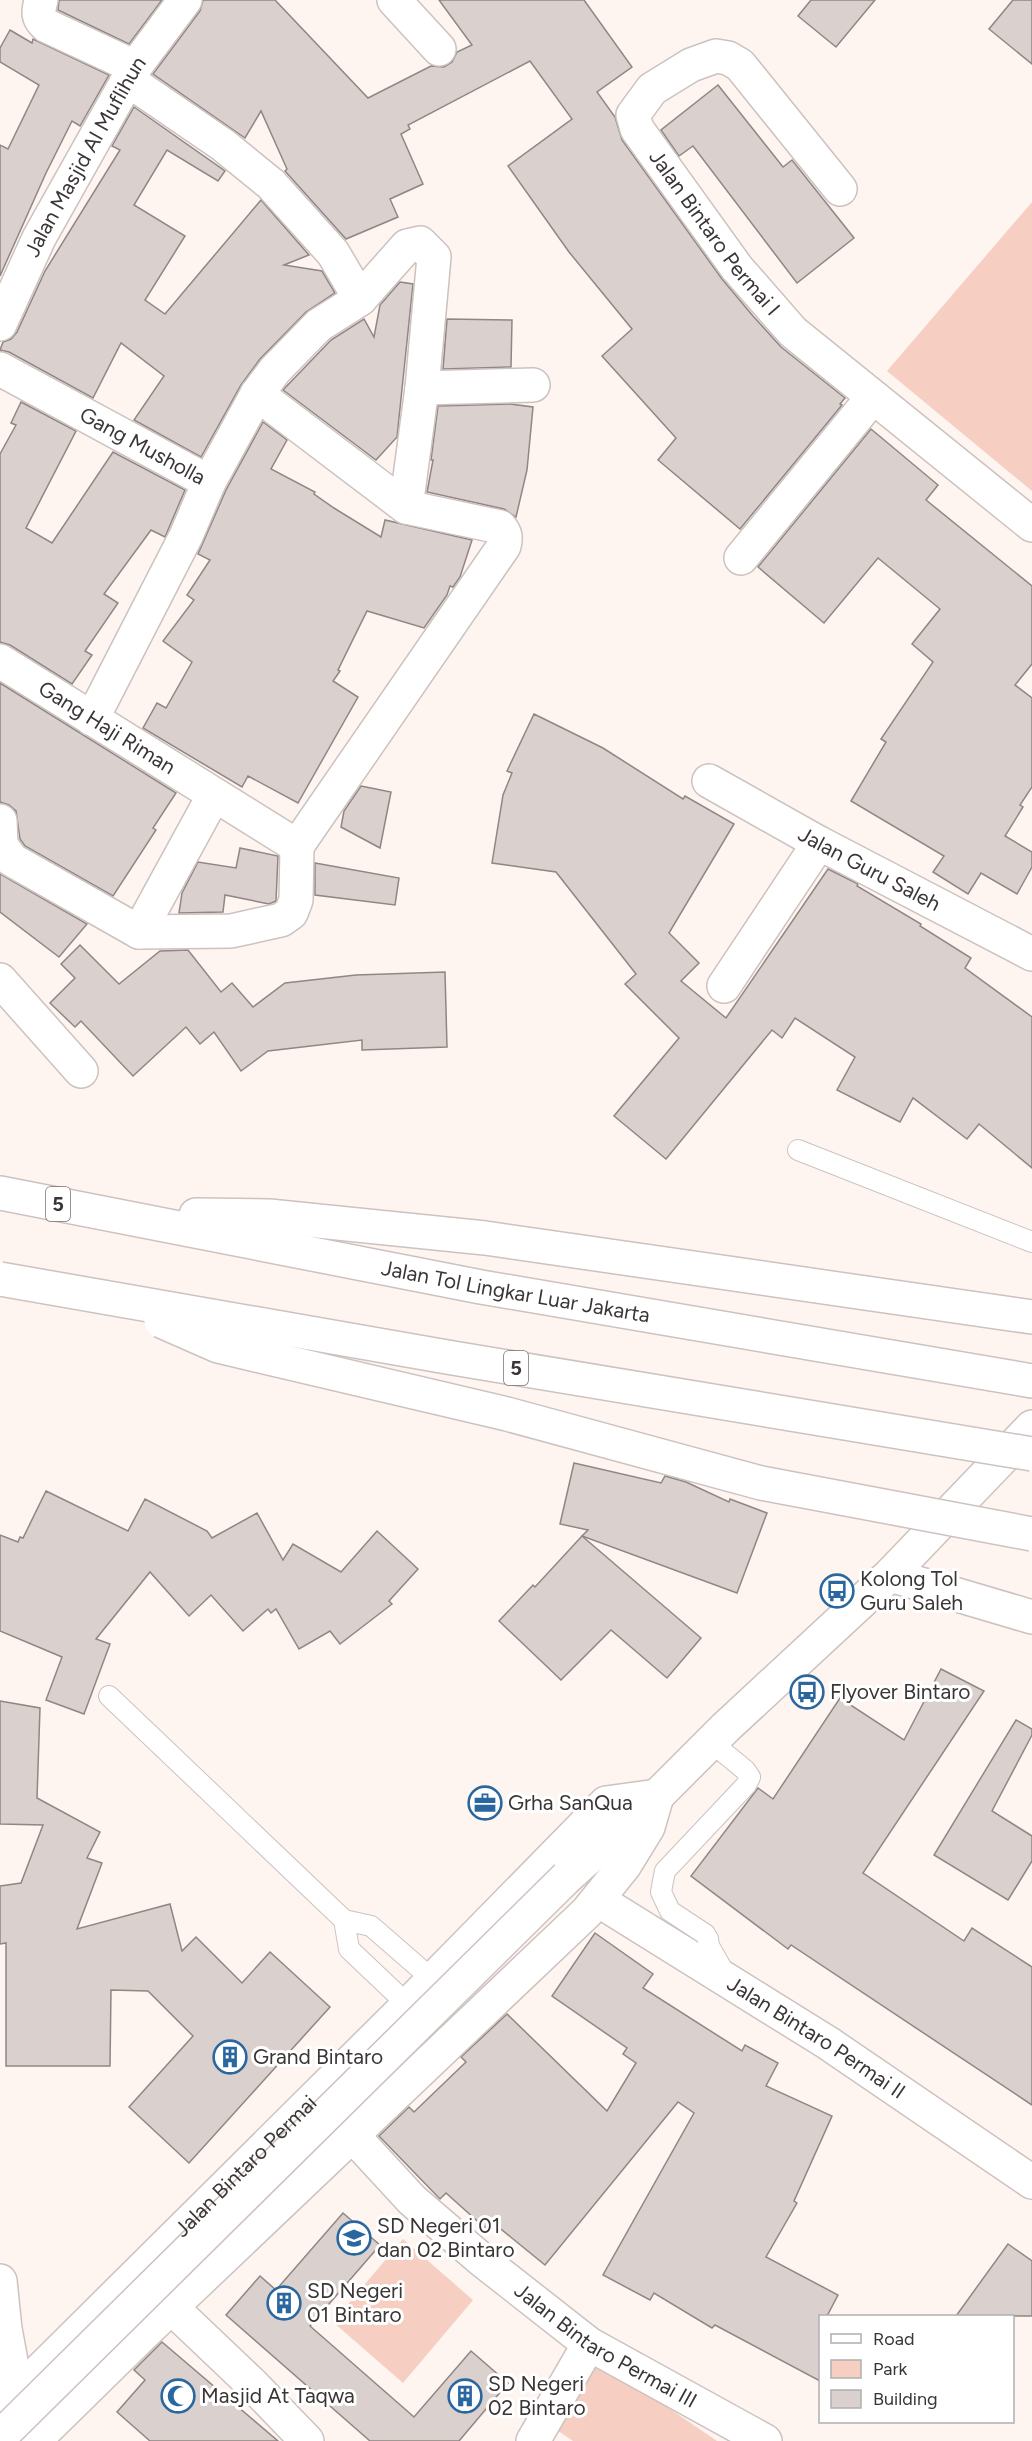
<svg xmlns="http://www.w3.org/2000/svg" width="1032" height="2441" font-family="Figtree,sans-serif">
<rect width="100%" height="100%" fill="#fef4f0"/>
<!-- green -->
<g fill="#f6cfc2">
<path d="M1032,202V491L887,371Z"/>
<path d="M403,2239L473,2300L403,2383L333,2322Z"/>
<path d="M598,2360L717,2441H573L551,2426Z"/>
</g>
<!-- building -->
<g fill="#dad0cd" stroke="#908683" stroke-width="1.5">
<path d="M59,0H162L129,44L58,10Z"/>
<path d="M203,0H275L368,98L431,66L444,67L452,62L457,52L472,45L439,0H584L632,67L597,92L615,117L622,140L722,279L753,316L781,347L845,398L840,404L842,405L740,529L658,460L676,438L602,356L632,329L569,252L508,166L572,119L530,61L408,125L410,129L401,134L423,184L390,199L398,217L346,239L285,171L287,169L261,111L245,138L153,74L200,11Z"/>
<path d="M811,0H875L836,47L798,16Z"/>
<path d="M1013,0H1032V64L989,29Z"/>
<path d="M10,30L32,43L33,39L109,75L80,126L72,121L46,173L0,276V145L8,149L39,85L0,62V48Z"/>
<path d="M718,85L783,167L792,160L854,238L797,283L693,146L679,156L661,130Z"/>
<path d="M134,107L225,171L218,181L167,150L134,205L185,236L145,300L165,314L261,200L309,255L284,265L322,271L335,293L306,312L260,359L241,385L201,457L134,420L164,376L121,343L93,398L9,352L0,350L3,342L11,339L17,332L45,271L120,150L112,146Z"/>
<path d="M400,282L413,284L397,437L376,460L283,390L331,340L364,319L374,337L380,305Z"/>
<path d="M447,319L512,320L511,367L443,369Z"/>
<path d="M21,402L76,431L26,528L52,543L113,452L185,490L165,537L151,530L104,594L118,603L85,651L92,655L72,684L10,645L0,642V454L16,425L11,423Z"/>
<path d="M510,404L533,407L527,470L516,517L504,509L427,492L433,460H431L438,406Z"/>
<path d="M263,422L287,440L271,469L315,492L314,494L334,508L381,537L385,520L472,540L460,577L453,587L450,586L447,595L424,628L367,611L338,670L340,671L333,681L358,697L298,803L248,776L242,787L143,728L157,703L166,708L192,662L163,641L194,600L187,595L210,560L198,554L226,490Z"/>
<path d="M871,429L938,485L926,500L1032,586V664L1015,685L1032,698V787L1020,805L1023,807L1005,836L1032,852V867L1017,894L981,873L968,894L933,872L944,856L851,801L886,742L881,739L933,662L912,644L940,609L878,558L824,623L758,567Z"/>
<path d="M0,683L176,793L153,828L156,830L113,896L25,846L20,839L16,811L9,805L0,802Z"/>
<path d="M534,714L603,748L683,799L685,796L734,824L669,933L699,963L681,981L726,1018L828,869L858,884L857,886L921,924L920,926L971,958L965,968L1032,1017V1168L979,1124L967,1139L913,1098L900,1122L837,1090L855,1057L795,1018L782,1038L772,1030L666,1159L614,1116L679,1038L625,984L636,974L556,872L492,863L503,795L512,773L507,771Z"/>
<path d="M361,786L391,792L380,848L341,827L344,811Z"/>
<path d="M240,848L278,856L276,901L269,904L225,895L223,912L179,913L182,893L198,862L236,868Z"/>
<path d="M315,863L399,878L395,905L315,895Z"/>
<path d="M0,874L87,924L59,957L0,912Z"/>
<path d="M80,945L119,984L160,951L188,950L221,992L232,983L253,1007L285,983L356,975L445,972L447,1047L362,1050V1040L268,1051L241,1071L214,1032L200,1044L186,1027L133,1076L81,1021L75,1027L50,1003L75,978L61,964Z"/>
<path d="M574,1463L661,1483L665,1476L686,1482L729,1502L730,1499L767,1513L737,1593L582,1536L588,1530L560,1524Z"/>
<path d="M46,1491L128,1531L145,1499L207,1531L212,1538L257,1513L283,1560L293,1544L341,1572L377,1531L418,1569L389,1601L392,1604L340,1644L330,1631L299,1649L276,1609L271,1613L268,1609L243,1631L211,1595L189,1616L150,1572L96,1639L110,1644L84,1714L46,1700L62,1657L0,1631V1535L18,1542L20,1537L23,1538Z"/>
<path d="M582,1536L701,1638L667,1678L611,1630L561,1680L499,1621L533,1585L535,1587Z"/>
<path d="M941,1669L984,1691L863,1873L964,1941L972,1928L1032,1967V2105L791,1945L788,1949L691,1876L758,1788L773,1799L840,1698L904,1740Z"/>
<path d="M0,1701L40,1708L37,1798L100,1832L87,1858L102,1863L77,1929L170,1904L182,1951L196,1937L242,1983L270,1952L330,2007L189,2163L129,2107L193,2036L148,1991L111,1990L110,2066H6V1943L0,1944V1886L21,1883L43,1825L0,1824Z"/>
<path d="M1016,1720L1032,1729V1735L992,1811L1032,1836V1861L1008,1900L934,1855Z"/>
<path d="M595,1933L653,1974L643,1988L742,2051L745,2045L778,2063L766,2086L832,2116L794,2201L797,2203L766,2257L838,2295L827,2316H820V2381L715,2325L712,2328L654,2293L650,2300L603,2275L694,2113L678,2102L545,2265L491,2221L485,2228L446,2193L440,2199L379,2136L409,2107L414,2112L466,2062L461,2057L507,2014L607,2111L636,2063L623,2054L627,2048L552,1996Z"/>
<path d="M343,2213L380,2245L310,2326L414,2417L471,2351L508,2383L459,2441H370L226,2315L260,2276L276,2290Z"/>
<path d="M1008,2244L1032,2261V2316H956Z"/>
<path d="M162,2342L278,2441H150L117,2412L145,2380L134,2370Z"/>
</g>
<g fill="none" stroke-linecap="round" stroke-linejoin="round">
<!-- service casing -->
<g stroke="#ccc2bf" stroke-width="22">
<g id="service">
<path d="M798,1150L1032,1242"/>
<path d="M109,1696L344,1920L371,1926L432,1979"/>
<path d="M711,1742L745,1770L750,1777L746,1785L665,1871L663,1881L661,1892L670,1911L705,1934L708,1939L709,1946L725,1974"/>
<path d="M344,1920L349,1949L408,2005"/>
</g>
</g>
<!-- minor casing -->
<g stroke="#ccc2bf" stroke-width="36">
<g id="minor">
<path d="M41,0C38,12 37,18 47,26L135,67"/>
<path d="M394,0L439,49"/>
<path id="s1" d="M840,189L740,65L728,58L716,56L691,65L652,89L633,115L637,129L737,268L793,332L1032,525"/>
<path d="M360,299L407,246L420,243L434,257L422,388L406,507"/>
<path id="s2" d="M0,324L39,238L135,67L185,0"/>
<path id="s3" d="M0,369L209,482L257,394L275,370L319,325L360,299L333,253L271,184L223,145L128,80"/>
<path d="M422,388L533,385"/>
<path d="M741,558L873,397"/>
<path id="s4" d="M0,661L297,846L504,546C506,538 506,534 500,527L406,507L257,394"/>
<path d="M92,719L186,536L209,482"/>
<path id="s5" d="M709,781L819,843L1032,954"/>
<path d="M0,821L1,845L12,860L139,932L231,931L281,920L291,913L296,900L297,846"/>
<path d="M139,932L214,795"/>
<path d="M0,980L81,1071"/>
<path d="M724,986L819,843"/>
<path d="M890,1575L1032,1617"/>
<path id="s6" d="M598,1900L828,2043L1032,2182"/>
<path id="s7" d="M353,2136L412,2200L482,2260L589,2344L765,2441"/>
<path d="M0,2281L5,2329L17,2393"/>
<path d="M172,2308L252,2384L307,2441"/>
<path d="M533,2441L589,2344"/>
</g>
</g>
<!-- tertiary casing -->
<g stroke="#ccc2bf" stroke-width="36">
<g id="tertiary">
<path id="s8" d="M0,2410L408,2005L606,1803L657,1796L648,1827L624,1866L587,1912L141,2336L34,2441"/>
</g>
</g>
<!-- secondary casing -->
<g stroke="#ccc2bf" stroke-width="36">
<path id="secondary" d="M567,1877L657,1796L725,1728L890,1575L1032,1427"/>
</g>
<!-- motorway casing -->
<g stroke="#ccc2bf" stroke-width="36">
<g id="motorway">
<path id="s9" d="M0,1193L481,1287L1032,1381"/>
<path d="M196,1215L269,1216L485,1238L1032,1317"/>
</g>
</g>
<!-- service -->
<use href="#service" stroke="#fff" stroke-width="20"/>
<!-- minor -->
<use href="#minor" stroke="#fff" stroke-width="33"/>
<!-- tertiary -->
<use href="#tertiary" stroke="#fff" stroke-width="33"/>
<!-- secondary -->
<use href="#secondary" stroke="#fff" stroke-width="33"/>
<!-- motorway -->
<use href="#motorway" stroke="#fff" stroke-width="33"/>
<!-- secondary-bridge casing -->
<g stroke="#ccc2bf" stroke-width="36" stroke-linecap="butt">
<path id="secondary-bridge" d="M0,2437L567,1877"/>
</g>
<!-- motorway-bridge casing -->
<g stroke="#ccc2bf" stroke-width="36" stroke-linecap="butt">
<g id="motorway-bridge">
<path d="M0,1279L447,1357L1032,1454"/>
<path d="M161,1321L218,1346L507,1414L761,1483L1032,1534"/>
</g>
</g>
<!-- secondary-bridge -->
<use href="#secondary-bridge" stroke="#fff" stroke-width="33"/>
<!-- motorway-bridge -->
<use href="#motorway-bridge" stroke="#fff" stroke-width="33"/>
</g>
<!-- icons -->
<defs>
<g id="bus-ring" transform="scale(1.725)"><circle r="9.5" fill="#fff" stroke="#2a679e" stroke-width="1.5"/><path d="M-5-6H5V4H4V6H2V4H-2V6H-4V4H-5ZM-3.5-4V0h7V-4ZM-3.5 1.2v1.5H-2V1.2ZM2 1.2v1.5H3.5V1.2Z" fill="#2a679e"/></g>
<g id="office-ring" transform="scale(1.725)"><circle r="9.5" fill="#fff" stroke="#2a679e" stroke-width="1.5"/><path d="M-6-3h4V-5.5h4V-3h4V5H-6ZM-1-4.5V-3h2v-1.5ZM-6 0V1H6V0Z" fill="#2a679e"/></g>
<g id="building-ring" transform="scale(1.725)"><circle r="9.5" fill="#fff" stroke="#2a679e" stroke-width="1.5"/><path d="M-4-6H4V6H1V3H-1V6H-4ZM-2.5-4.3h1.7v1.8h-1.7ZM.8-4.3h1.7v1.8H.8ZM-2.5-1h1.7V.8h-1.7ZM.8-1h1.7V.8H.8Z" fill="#2a679e"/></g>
<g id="school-ring" transform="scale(1.725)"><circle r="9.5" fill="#fff" stroke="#2a679e" stroke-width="1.5"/><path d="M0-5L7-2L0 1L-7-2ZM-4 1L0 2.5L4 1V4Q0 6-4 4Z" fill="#2a679e"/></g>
<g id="mosque-ring" transform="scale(1.725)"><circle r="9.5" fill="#fff" stroke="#2a679e" stroke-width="1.5"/><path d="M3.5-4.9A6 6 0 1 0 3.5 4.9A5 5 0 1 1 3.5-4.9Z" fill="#2a679e"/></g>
</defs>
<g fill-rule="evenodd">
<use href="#bus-ring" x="837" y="1591"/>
<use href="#bus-ring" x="807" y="1692"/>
<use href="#office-ring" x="485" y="1803"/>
<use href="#building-ring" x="230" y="2057"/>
<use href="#school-ring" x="354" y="2238"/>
<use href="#building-ring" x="284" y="2303"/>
<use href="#mosque-ring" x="178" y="2396"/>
<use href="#building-ring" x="465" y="2396"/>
</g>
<g text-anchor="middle" stroke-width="6" stroke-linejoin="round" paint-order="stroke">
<!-- shield labels -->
<g fill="#fff" stroke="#757272" stroke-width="1.5">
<rect x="46" y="1187" width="24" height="34" rx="4.5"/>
<rect x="504" y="1351" width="24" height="34" rx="4.5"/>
</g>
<g font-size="20" font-weight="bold" fill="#3a3635">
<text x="58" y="1211">5</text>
<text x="516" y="1375">5</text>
</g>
<!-- street labels -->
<g font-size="21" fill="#3a3635" stroke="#fff">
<text dy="7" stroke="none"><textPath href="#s2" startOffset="188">Jalan Masjid Al Muflihun</textPath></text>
<text dy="7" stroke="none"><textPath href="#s1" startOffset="434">Jalan Bintaro Permai I</textPath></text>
<text dy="7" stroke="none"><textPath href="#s3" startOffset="162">Gang Musholla</textPath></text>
<text dy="7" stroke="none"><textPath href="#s4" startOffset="126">Gang Haji Riman</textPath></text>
<text dy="7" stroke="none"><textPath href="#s5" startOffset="183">Jalan Guru Saleh</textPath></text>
<text dy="7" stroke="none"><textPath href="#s9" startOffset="525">Jalan Tol Lingkar Luar Jakarta</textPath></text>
<text dy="7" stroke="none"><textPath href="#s6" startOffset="258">Jalan Bintaro Permai II</textPath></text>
<text dy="7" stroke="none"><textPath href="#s8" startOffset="346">Jalan Bintaro Permai</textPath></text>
<text dy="7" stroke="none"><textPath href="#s7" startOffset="330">Jalan Bintaro Permai III</textPath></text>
</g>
<!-- poi labels -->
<g font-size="21" fill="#3a3635" stroke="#fff" text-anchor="start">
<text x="860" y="1586">Kolong Tol<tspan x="860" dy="24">Guru Saleh</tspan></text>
<text x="830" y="1699">Flyover Bintaro</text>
<text x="508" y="1810">Grha SanQua</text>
<text x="253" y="2064">Grand Bintaro</text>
<text x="377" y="2233">SD Negeri 01<tspan x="377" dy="24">dan 02 Bintaro</tspan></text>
<text x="307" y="2298">SD Negeri<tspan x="307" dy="24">01 Bintaro</tspan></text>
<text x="488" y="2391">SD Negeri<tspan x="488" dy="24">02 Bintaro</tspan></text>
<text x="201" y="2403">Masjid At Taqwa</text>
</g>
</g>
<!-- legend -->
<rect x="819" y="2315" width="195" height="108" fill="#ffffff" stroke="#b0afae" stroke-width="1.5"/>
<rect x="831" y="2334" width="30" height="9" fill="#ffffff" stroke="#b0afae" stroke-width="1.5"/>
<text x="873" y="2345" font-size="18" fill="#3a3635">Road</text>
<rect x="831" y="2360" width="30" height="18" fill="#f6cfc2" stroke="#b0afae" stroke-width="1.5"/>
<text x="873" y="2375" font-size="18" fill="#3a3635">Park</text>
<rect x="831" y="2390" width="30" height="18" fill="#dad0cd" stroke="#b0afae" stroke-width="1.5"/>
<text x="873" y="2405" font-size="18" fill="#3a3635">Building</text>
</svg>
